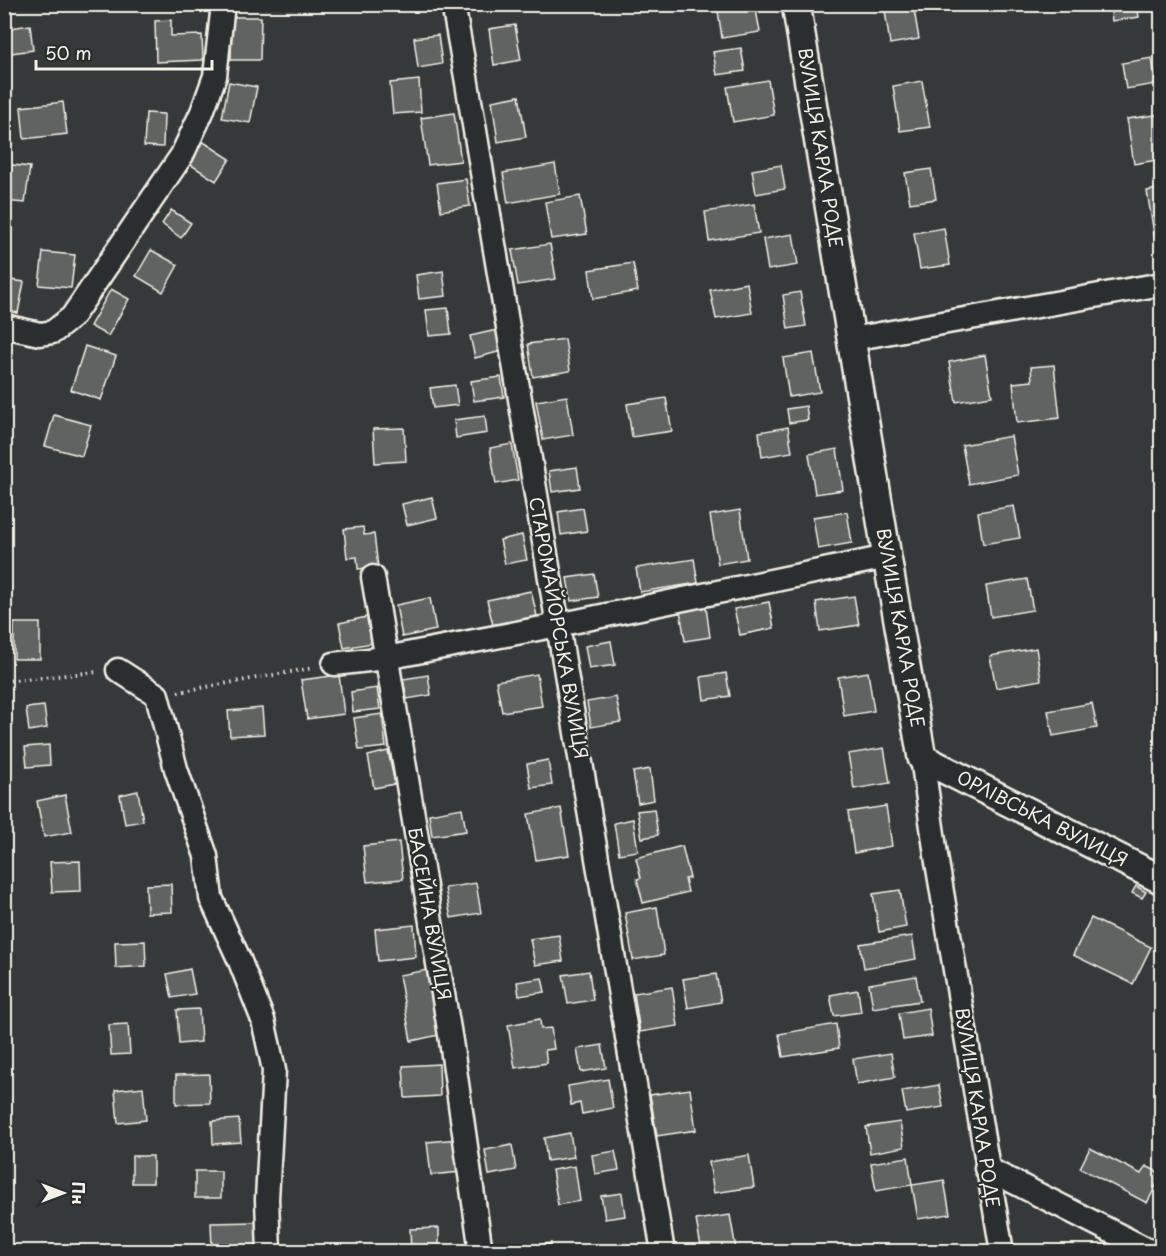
<svg xmlns="http://www.w3.org/2000/svg" width="1166" height="1256" font-family="'Playpen Sans',sans-serif">
<rect width="100%" height="100%" fill="#363939"/>
<filter id="ink" filterUnits="userSpaceOnUse"><feTurbulence type="fractalNoise" baseFrequency=".0167" numOctaves="2"/><feDisplacementMap in="SourceGraphic" scale="12" xChannelSelector="R" yChannelSelector="G"/><feConvolveMatrix kernelMatrix="1 2 1 2 8 2 1 2 1" color-interpolation-filters="sRGB"/></filter>
<g filter="url(#ink)">
<!-- building -->
<g fill="#616362" stroke="#f4f1e8" stroke-width="1.5">
<path d="M717,4H755L760,32L722,38Z"/>
<path d="M884,4H913L919,39L890,44Z"/>
<path d="M1110,4H1137L1139,17L1112,21Z"/>
<path d="M232,17H261L260,60H231Z"/>
<path d="M171,20V36L202,35L203,60L156,62L155,21Z"/>
<path d="M30,25L33,50L4,54V29Z"/>
<path d="M515,25L521,60L494,65L489,29Z"/>
<path d="M438,35L442,64L418,68L414,38Z"/>
<path d="M741,48L745,71L717,75L713,52Z"/>
<path d="M1152,58L1156,84L1126,89L1122,63Z"/>
<path d="M419,80L421,112L393,114L390,83Z"/>
<path d="M768,80L774,115L733,122L727,87Z"/>
<path d="M922,81L930,127L900,131L893,86Z"/>
<path d="M229,82L257,87L250,123L222,118Z"/>
<path d="M519,96L526,137L498,142L492,101Z"/>
<path d="M63,102L67,134L24,139L21,107Z"/>
<path d="M146,113L164,114L163,147L144,146Z"/>
<path d="M454,113L461,161L428,165L421,118Z"/>
<path d="M1162,114V159L1134,164L1127,119Z"/>
<path d="M202,141L230,159L216,181L188,163Z"/>
<path d="M4,164L30,167L25,203L4,201Z"/>
<path d="M555,164L560,194L508,203L503,173Z"/>
<path d="M781,165L785,189L756,194L752,170Z"/>
<path d="M931,169L936,199L910,203L905,173Z"/>
<path d="M466,179L470,206L441,211L437,183Z"/>
<path d="M1162,188V239L1155,240L1147,191Z"/>
<path d="M580,196L587,234L551,239L545,202Z"/>
<path d="M754,204L759,233L709,241L705,212Z"/>
<path d="M171,210L191,223L181,238L162,224Z"/>
<path d="M944,228L950,265L920,269L914,233Z"/>
<path d="M793,234L798,265L768,270L763,239Z"/>
<path d="M550,244L556,279L518,285L512,250Z"/>
<path d="M151,250L178,265L163,292L136,276Z"/>
<path d="M43,252L75,255L71,288L39,285Z"/>
<path d="M633,263L638,291L593,299L589,270Z"/>
<path d="M443,271L446,296L419,299L416,275Z"/>
<path d="M4,279L24,282L18,313L4,310Z"/>
<path d="M747,283L752,313L716,319L710,290Z"/>
<path d="M111,289L129,299L108,336L90,326Z"/>
<path d="M800,292L806,326L788,329L783,295Z"/>
<path d="M448,308L451,334L429,336L426,310Z"/>
<path d="M497,330L502,351L475,358L470,336Z"/>
<path d="M565,339L570,371L533,377L528,344Z"/>
<path d="M85,346L116,356L101,400L71,390Z"/>
<path d="M813,353L820,392L789,397L783,358Z"/>
<path d="M985,355L992,396L956,402L949,362Z"/>
<path d="M1054,365L1060,418L1017,423L1013,383L1032,381L1031,367Z"/>
<path d="M501,377L504,397L474,401L471,381Z"/>
<path d="M455,385L458,405L433,408L430,388Z"/>
<path d="M567,396L573,435L543,440L536,401Z"/>
<path d="M666,398L672,431L632,437L627,404Z"/>
<path d="M806,406L808,420L789,423L787,409Z"/>
<path d="M54,415L91,425L82,456L45,446Z"/>
<path d="M485,416L487,433L456,438L454,420Z"/>
<path d="M788,427L792,452L762,457L759,432Z"/>
<path d="M404,428L406,461L375,463L373,429Z"/>
<path d="M1011,436L1018,475L969,484L962,445Z"/>
<path d="M512,444L518,480L496,484L490,448Z"/>
<path d="M837,449L843,490L815,494L809,454Z"/>
<path d="M577,467L580,488L552,492L549,471Z"/>
<path d="M432,497L437,518L407,525L402,504Z"/>
<path d="M1014,506L1020,538L983,544L978,512Z"/>
<path d="M583,508L587,531L561,535L558,512Z"/>
<path d="M740,510L747,559L718,564L710,515Z"/>
<path d="M847,512L852,543L818,549L813,517Z"/>
<path d="M363,527L364,535L374,534L378,567L358,569L357,557L347,558L344,529Z"/>
<path d="M522,535L527,560L505,564L500,540Z"/>
<path d="M694,559L698,583L640,592L636,568Z"/>
<path d="M594,574L598,597L571,601L567,578Z"/>
<path d="M1027,579L1033,610L991,617L986,586Z"/>
<path d="M531,591L537,616L493,625L487,600Z"/>
<path d="M854,596L859,625L820,631L816,602Z"/>
<path d="M430,598L436,630L402,637L396,605Z"/>
<path d="M769,602L774,628L740,635L734,609Z"/>
<path d="M706,607L710,637L685,641L680,611Z"/>
<path d="M367,617L372,643L344,648L339,623Z"/>
<rect x="14" y="623" width="26" height="36"/>
<path d="M611,641L615,665L589,669L585,646Z"/>
<path d="M1036,648L1041,680L996,688L990,656Z"/>
<path d="M868,672L874,711L844,716L838,677Z"/>
<path d="M726,673L730,696L704,700L701,677Z"/>
<path d="M537,674L542,706L502,712L496,681Z"/>
<path d="M339,675L344,714L307,719L301,680Z"/>
<path d="M428,675L431,695L407,699L403,679Z"/>
<path d="M377,688L380,709L353,712L351,692Z"/>
<path d="M616,697L621,722L591,727L587,702Z"/>
<path d="M1092,703L1097,728L1053,736L1048,711Z"/>
<path d="M44,706L47,728L29,731L26,708Z"/>
<path d="M262,708L264,734L230,736L228,711Z"/>
<path d="M382,714L386,747L359,750L354,718Z"/>
<path d="M49,745L50,765L27,767L25,747Z"/>
<path d="M884,748L890,783L854,789L848,754Z"/>
<path d="M388,751L395,784L374,788L368,756Z"/>
<path d="M548,760L552,785L531,788L527,764Z"/>
<path d="M650,769L654,800L638,803L633,772Z"/>
<path d="M138,791L143,821L125,824L120,795Z"/>
<path d="M65,795L72,832L44,837L37,801Z"/>
<path d="M886,806L892,846L854,853L848,812Z"/>
<path d="M462,808L466,831L432,836L429,814Z"/>
<path d="M561,808L569,855L536,860L528,814Z"/>
<path d="M654,809L658,835L642,838L637,811Z"/>
<path d="M633,819L638,851L619,854L614,823Z"/>
<path d="M399,842L403,879L367,882L363,846Z"/>
<path d="M682,846L690,878L685,879L688,892L643,903L637,879L641,878L636,858Z"/>
<path d="M80,861L81,891L52,892L50,862Z"/>
<path d="M476,883L481,913L451,918L445,888Z"/>
<path d="M171,884L172,912L147,913L146,885Z"/>
<path d="M1136,886L1146,892L1142,898L1132,893Z"/>
<path d="M900,890L906,927L879,932L873,894Z"/>
<path d="M657,907L664,955L633,960L625,913Z"/>
<path d="M1091,918L1151,947L1133,984L1073,955Z"/>
<path d="M414,925L416,957L378,961L375,929Z"/>
<path d="M559,935L563,961L535,965L530,939Z"/>
<path d="M912,936L916,959L864,968L860,944Z"/>
<path d="M145,941L146,966L116,968L115,942Z"/>
<path d="M190,969L195,994L172,998L167,974Z"/>
<path d="M428,970L439,1035L411,1041L399,975Z"/>
<path d="M589,971L593,1000L568,1004L563,975Z"/>
<path d="M716,974L721,1002L688,1008L683,979Z"/>
<path d="M916,976L920,1001L873,1008L869,984Z"/>
<path d="M542,978L545,992L519,996L517,982Z"/>
<path d="M672,987L678,1026L640,1032L634,993Z"/>
<path d="M858,990L861,1012L834,1016L830,995Z"/>
<path d="M928,1008L932,1036L903,1040L899,1013Z"/>
<path d="M199,1009L201,1042L179,1044L177,1010Z"/>
<path d="M540,1019L541,1029L551,1028L554,1049L545,1050L547,1063L515,1068L508,1025Z"/>
<path d="M128,1024L130,1054L111,1055L109,1025Z"/>
<path d="M836,1024L839,1048L783,1057L779,1034Z"/>
<path d="M602,1045L606,1068L581,1072L577,1049Z"/>
<path d="M891,1053L895,1077L857,1084L853,1059Z"/>
<path d="M439,1064L440,1096L405,1098L403,1066Z"/>
<path d="M209,1074L210,1103L176,1104V1075Z"/>
<path d="M608,1079L613,1108L582,1114L580,1103L571,1105L568,1086Z"/>
<path d="M939,1085L943,1107L906,1113L902,1091Z"/>
<path d="M143,1087L146,1120L118,1123L115,1090Z"/>
<path d="M690,1089L696,1130L657,1136L650,1095Z"/>
<path d="M239,1119L241,1142L213,1144L212,1121Z"/>
<path d="M900,1122L904,1147L870,1153L866,1127Z"/>
<path d="M570,1133L574,1157L547,1161L544,1138Z"/>
<path d="M458,1139L461,1172L431,1175L427,1142Z"/>
<path d="M512,1145L516,1170L489,1175L485,1150Z"/>
<path d="M1090,1148L1141,1174L1146,1166L1162,1174L1147,1203L1080,1168Z"/>
<path d="M615,1151L619,1170L595,1174L592,1155Z"/>
<path d="M749,1155L754,1187L714,1193L709,1162Z"/>
<rect x="132" y="1156" width="21" height="27"/>
<path d="M908,1157L912,1185L876,1191L871,1163Z"/>
<path d="M575,1166L580,1201L558,1205L552,1170Z"/>
<rect x="195" y="1171" width="26" height="27"/>
<path d="M944,1180L950,1214L918,1219L912,1185Z"/>
<path d="M622,1193L625,1216L605,1219L601,1196Z"/>
<path d="M730,1215L736,1249L702,1252L696,1220Z"/>
<path d="M256,1222L257,1248L212,1249L211,1223Z"/>
<path d="M439,1228V1252H411L410,1229Z"/>
<path d="M551,1243L552,1252H501Z"/>
</g>
<g fill="none" stroke-linecap="round" stroke-linejoin="round">
<!-- minor casing -->
<g stroke="#f4f1e8" stroke-width="27">
<g id="minor">
<path d="M453,4L466,77L663,1252"/>
<path d="M4,326L40,334L53,332L72,317L182,155L202,112L215,76L223,4"/>
<path d="M852,339L1162,284"/>
<path d="M373,577L451,1041L481,1252"/>
<path d="M334,664L386,658L558,625L887,557"/>
<path d="M118,670L157,695L176,769L206,856L211,898L239,959L263,1020L274,1070L267,1199L269,1252"/>
<path d="M922,758L937,862L1002,1252"/>
<path d="M986,1168L1152,1252"/>
</g>
</g>
<!-- tertiary casing -->
<g stroke="#f4f1e8" stroke-width="32">
<path id="tertiary" d="M796,4L887,557L922,758L1162,880"/>
</g>
<!-- path -->
<g stroke="#f4f1e8" stroke-width="4" stroke-dasharray="1.5 4.5" stroke-linecap="butt">
<path d="M4,681L97,672"/>
<path d="M178,692L313,668"/>
</g>
<!-- minor -->
<use href="#minor" stroke="#2a2d2e" stroke-width="22"/>
<!-- tertiary -->
<use href="#tertiary" stroke="#2a2d2e" stroke-width="27"/>
</g>
</g>
<g text-anchor="middle" stroke-width="4.5" stroke-linejoin="round" paint-order="stroke">
<!-- street labels -->
<g font-size="18" fill="#f4f1e8" stroke="#2a2d2e">
<text transform="translate(820 148) rotate(81)" y="6">ВУЛИЦЯ КАРЛА РОДЕ</text>
<text transform="translate(558 628) rotate(80)" y="6">СТАРОМАЙОРСЬКА ВУЛИЦЯ</text>
<text transform="translate(900 628) rotate(80)" y="6">ВУЛИЦЯ КАРЛА РОДЕ</text>
<text transform="translate(1042 819) rotate(27)" y="6">ОРЛІВСЬКА ВУЛИЦЯ</text>
<text transform="translate(429 914) rotate(80)" y="6">БАСЕЙНА ВУЛИЦЯ</text>
<text transform="translate(977 1108) rotate(81)" y="6">ВУЛИЦЯ КАРЛА РОДЕ</text>
</g>
</g>
<!-- margin -->
<rect width="1166" height="1256" fill="none" stroke="#2a2d2e" stroke-width="24"/>
<rect x="12" y="12" width="1142" height="1232" fill="none" stroke="#f4f1e8" stroke-width="2" filter="url(#ink)"/>
<!-- north arrow -->
<g transform="translate(63 1193) rotate(90)" stroke="#2a2d2e" stroke-width="4.5" paint-order="stroke">
<path d="M0-4.5L10 22L0 15L-10 22Z" fill="#f4f1e8"/>
<text y="-9" font-size="16" font-weight="bold" text-anchor="middle" fill="#f4f1e8">Пн</text>
</g>
<!-- scale -->
<path d="M36 60v9h176v-9" fill="none" stroke="#f4f1e8" stroke-width="3"/>
<text x="45" y="60" font-size="18" fill="#f4f1e8" stroke="#2a2d2e" stroke-width="4.5" paint-order="stroke">50 m</text>
</svg>
